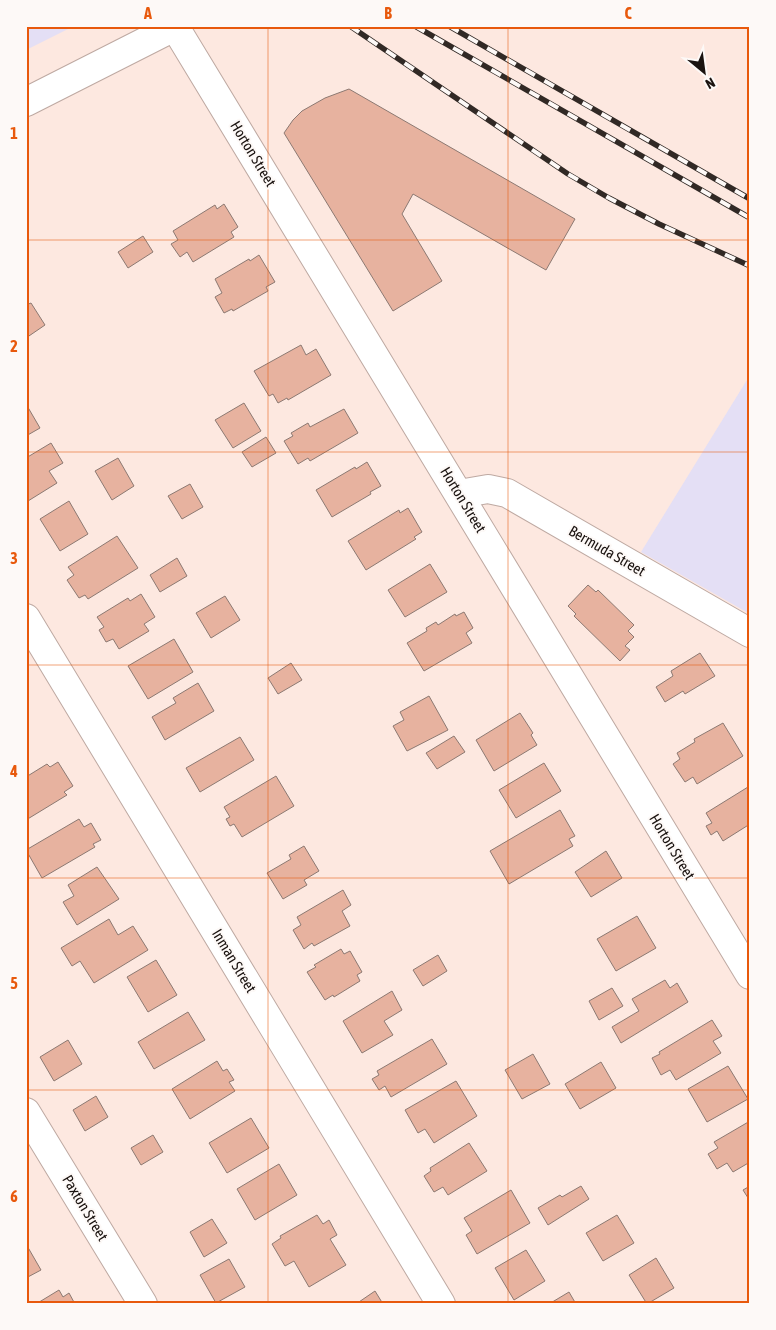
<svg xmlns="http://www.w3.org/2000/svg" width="776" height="1330" font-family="'Asap Condensed',sans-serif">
<rect width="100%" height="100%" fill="#fde8e0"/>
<!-- industrial -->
<g fill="#e4dff5">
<path d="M26,26H74L26,50Z"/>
<path d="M750,375V614L641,552Z"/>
</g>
<!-- building -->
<g fill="#e7b29f" stroke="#8c7972">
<path d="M349,89L575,219L546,270L413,194L402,214L442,281L393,311L284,133L293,120L302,111L325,98Z"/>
<path d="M224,204L238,227L231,232L234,237L193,262L187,252L180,257L171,244L178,240L173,231L215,205L217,209Z"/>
<path d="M143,236L153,252L128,268L118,252Z"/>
<path d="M259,255L275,282L266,287L268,291L233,311L232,309L224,313L215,297L222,293L215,279L249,259L250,261Z"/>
<path d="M31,303L45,325L26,338V305Z"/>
<path d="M301,345L306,355L316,349L331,375L288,400L287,398L278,403L273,394L269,396L254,371Z"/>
<path d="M244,403L261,431L233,448L215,420Z"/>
<path d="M26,404L40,428L26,436Z"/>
<path d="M344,409L358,433L310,461L308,458L298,464L284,441L293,436L291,433L308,423L310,427Z"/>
<path d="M266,437L276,453L252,467L242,452Z"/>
<path d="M51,443L63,463L49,471L57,483L28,501L26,498V458Z"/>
<path d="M118,458L134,486L112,500L95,471Z"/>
<path d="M367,462L381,486L370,492L371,494L332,517L316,490L355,467L356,469Z"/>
<path d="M190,484L203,507L182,519L168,496Z"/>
<path d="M69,501L88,534L60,551L40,519Z"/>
<path d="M408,508L422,532L414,537L416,539L366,570L348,541L399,510L400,513Z"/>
<path d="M117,536L138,568L88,599L85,595L79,598L67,580L74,575L68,567Z"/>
<path d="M177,558L187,576L160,592L150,575Z"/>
<path d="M430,564L447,592L405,617L388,590Z"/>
<path d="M588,585L596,592L598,590L634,625L628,631L634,637L625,646L630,650L620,661L574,616L576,614L568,606Z"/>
<path d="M141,594L155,617L144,624L149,631L119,649L113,639L106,642L99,630L104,627L97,617L128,598L130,601Z"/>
<path d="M225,596L240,620L211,638L196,613Z"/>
<path d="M464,612L473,628L466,633L472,643L424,671L407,643L427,631L426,628L436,622L438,625L455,614L456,616Z"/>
<path d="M174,639L193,672L148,699L128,666Z"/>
<path d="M700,653L715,676L685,694L683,691L665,702L656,687L673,676L671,671Z"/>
<path d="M291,663L302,680L278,694L268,678Z"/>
<path d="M198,683L214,711L165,740L152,717L176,703L173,698Z"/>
<path d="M429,696L448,730L407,751L393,726L404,720L400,712Z"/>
<path d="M520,713L533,733L531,735L537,745L494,771L476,740Z"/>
<path d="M723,723L743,756L697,784L693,777L685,782L673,764L680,759L677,753L695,742L694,739Z"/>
<path d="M454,736L465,752L437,769L426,753Z"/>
<path d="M240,737L254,760L200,792L186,768Z"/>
<path d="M58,762L73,786L64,792L67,795L26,820V777L47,764L50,767Z"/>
<path d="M544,763L561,791L516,818L499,790Z"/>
<path d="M276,776L294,806L242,837L234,824L230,826L226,819L230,817L224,807Z"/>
<path d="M748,787L750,789V824L723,841L717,831L711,835L706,826L712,823L706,813Z"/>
<path d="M560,810L575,836L569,839L573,846L509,884L490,851Z"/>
<path d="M79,819L84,827L91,823L101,840L93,844L95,847L42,878L26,850Z"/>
<path d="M304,846L319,871L304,880L307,885L283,899L267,873L291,859L289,855Z"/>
<path d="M606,851L622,878L591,897L575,872Z"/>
<path d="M97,867L119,899L77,925L63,902L74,896L68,885Z"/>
<path d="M343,890L351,905L342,911L350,926L314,946L312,943L304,949L293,930L301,925L297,917Z"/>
<path d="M637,916L656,948L616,971L597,939Z"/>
<path d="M109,919L118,935L133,926L148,950L94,983L80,961L72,966L61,948Z"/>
<path d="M341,949L344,954L350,951L362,972L357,975L360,981L334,997L333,995L325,1000L307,972L316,967L314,965Z"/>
<path d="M438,955L447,971L423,986L413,970Z"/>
<path d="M156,960L177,995L148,1012L127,977Z"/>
<path d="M665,980L670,988L677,983L688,1002L621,1043L612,1027L639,1011L632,999Z"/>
<path d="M612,988L623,1006L599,1020L589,1001Z"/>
<path d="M392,991L402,1010L384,1021L393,1035L362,1053L343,1021Z"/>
<path d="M188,1012L205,1040L154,1069L138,1042Z"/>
<path d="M712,1020L722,1036L713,1041L721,1053L676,1080L670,1070L661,1075L652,1058L660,1054L659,1052Z"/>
<path d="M432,1039L447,1064L391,1097L385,1086L379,1090L372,1079L379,1075L377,1071Z"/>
<path d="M68,1040L82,1064L54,1081L40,1057Z"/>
<path d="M533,1054L550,1084L522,1099L505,1070Z"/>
<path d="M217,1061L223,1071L227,1069L234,1080L229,1082L235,1091L190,1119L172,1089Z"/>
<path d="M601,1062L616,1088L580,1109L565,1084Z"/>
<path d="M728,1066L748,1099L707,1122L688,1089Z"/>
<path d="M456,1081L477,1116L434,1143L425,1129L418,1133L405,1110Z"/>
<path d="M96,1096L108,1117L85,1131L73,1110Z"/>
<path d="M251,1118L269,1148L227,1173L209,1143Z"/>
<path d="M750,1121V1162L733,1172L727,1163L717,1169L708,1154L718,1148L714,1142Z"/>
<path d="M153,1135L163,1152L141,1165L131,1148Z"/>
<path d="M469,1143L487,1171L448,1195L443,1187L434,1192L424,1176L431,1171L430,1168Z"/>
<path d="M279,1164L297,1195L255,1220L237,1189Z"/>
<path d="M581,1186L589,1199L548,1225L538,1208L560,1195L562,1197Z"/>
<path d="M750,1186V1201L743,1190Z"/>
<path d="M511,1190L530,1223L477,1254L466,1235L472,1231L464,1218Z"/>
<path d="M317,1215L323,1224L329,1220L337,1235L330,1239L346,1265L309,1287L294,1261L285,1266L272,1244L281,1238L280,1236Z"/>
<path d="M617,1215L634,1243L603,1261L586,1233Z"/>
<path d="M212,1219L227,1243L204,1257L190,1232Z"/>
<path d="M26,1244L41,1270L26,1278Z"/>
<path d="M526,1250L545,1281L514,1300L495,1268Z"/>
<path d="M656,1258L674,1288L647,1304L629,1275Z"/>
<path d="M229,1259L245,1287L216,1303L200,1275Z"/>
<path d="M59,1290L63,1297L69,1293L75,1304H36Z"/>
<path d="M375,1291L383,1304H356Z"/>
<path d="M569,1292L576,1304H549Z"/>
</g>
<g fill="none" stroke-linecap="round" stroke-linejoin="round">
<!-- street casing -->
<g stroke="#bea9a2" stroke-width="30">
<g id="street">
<path d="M175,27L750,975"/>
<path d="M459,494L488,489L507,493L750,633"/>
<path d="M26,618L441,1304"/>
<path d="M26,1112L143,1304"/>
</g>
</g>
<!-- secondary casing -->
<g stroke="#bea9a2" stroke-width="30">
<path id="secondary" d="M26,102L176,26"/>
</g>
<!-- street -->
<use href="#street" stroke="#fff" stroke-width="28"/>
<!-- secondary -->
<use href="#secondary" stroke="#fff" stroke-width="28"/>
<!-- rail casing -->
<g stroke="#312925" stroke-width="5.5">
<g id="rail">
<path d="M350,26L568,174L609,198L659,224L750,266"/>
<path d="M415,26L750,218"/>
<path d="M449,26L750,199"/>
</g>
</g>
<!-- rail -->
<use href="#rail" stroke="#fdf9f7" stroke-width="4" stroke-dasharray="11" stroke-linecap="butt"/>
</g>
<!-- grid -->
<path fill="none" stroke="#e8590c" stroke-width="1" stroke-opacity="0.55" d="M268,26V1304M508,26V1304M26,240H750M26,452H750M26,665H750M26,878H750M26,1090H750"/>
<g text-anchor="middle" stroke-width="4" stroke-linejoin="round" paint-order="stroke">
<!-- street labels -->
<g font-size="15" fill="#1a1310" stroke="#fdf9f7">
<text transform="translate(253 154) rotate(59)" y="5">Horton Street</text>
<text transform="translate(463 500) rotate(59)" y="5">Horton Street</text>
<text transform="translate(607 551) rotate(30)" y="5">Bermuda Street</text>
<text transform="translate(672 847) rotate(59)" y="5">Horton Street</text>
<text transform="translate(234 961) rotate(59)" y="5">Inman Street</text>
<text transform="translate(85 1208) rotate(59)" y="5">Paxton Street</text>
</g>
</g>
<!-- border -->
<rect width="776" height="1330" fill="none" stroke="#fdf9f7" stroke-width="55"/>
<!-- north arrow -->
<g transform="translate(704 72) rotate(151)" stroke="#fdf9f7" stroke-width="4" paint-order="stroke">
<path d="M0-4L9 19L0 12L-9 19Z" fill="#1a1310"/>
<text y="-8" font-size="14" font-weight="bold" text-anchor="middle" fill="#1a1310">N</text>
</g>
<rect x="28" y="28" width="720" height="1274" fill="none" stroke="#e8590c" stroke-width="2"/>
<g font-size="16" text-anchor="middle" font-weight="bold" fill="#e8590c">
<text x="148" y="19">A</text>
<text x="388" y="19">B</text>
<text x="628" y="19">C</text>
<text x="14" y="139">1</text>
<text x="14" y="352">2</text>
<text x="14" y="564">3</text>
<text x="14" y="777">4</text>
<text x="14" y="989">5</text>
<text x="14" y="1202">6</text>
</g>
</svg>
